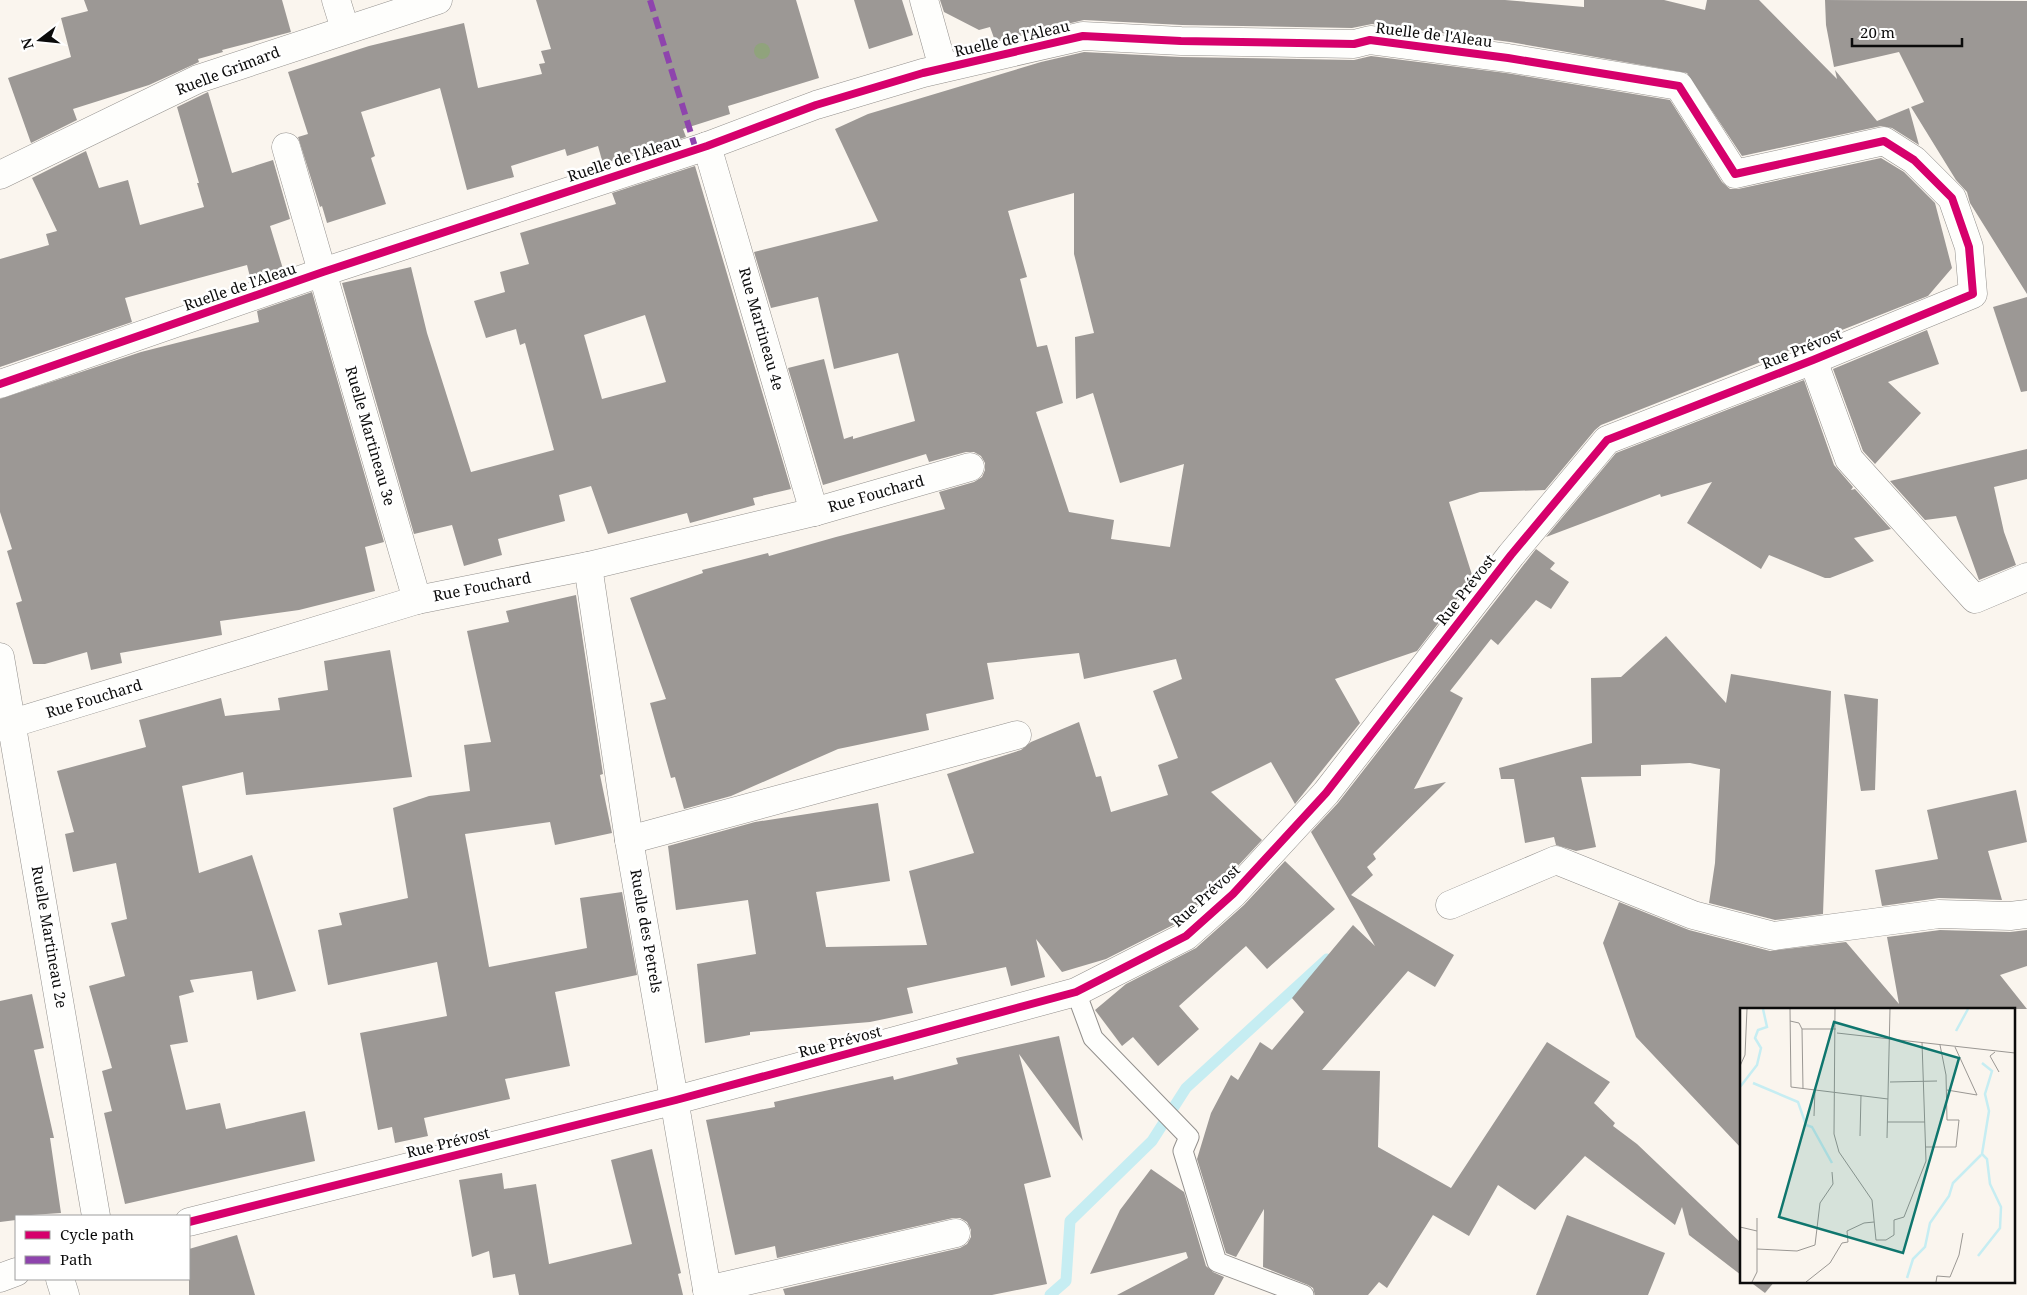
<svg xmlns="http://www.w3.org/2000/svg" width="2027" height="1295" font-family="'Noto Serif',serif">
<rect width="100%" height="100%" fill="#faf5ee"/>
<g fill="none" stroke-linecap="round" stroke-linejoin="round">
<!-- stream -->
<path stroke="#c6edf2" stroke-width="11" d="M1050,1295L1066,1281L1070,1221L1152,1141L1186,1088L1327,959"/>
</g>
<!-- building -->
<g fill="#9c9895" fill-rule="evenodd">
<path d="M84,0H282L291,32L222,50L223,52L198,59L199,62L149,85L73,109L77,120L31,143L8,78L71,57L61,18L88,11Z"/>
<path d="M536,0H796L819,78L728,106L730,114L683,129L686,137L603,164L598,146L567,156L565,149L511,166L514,177L467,190L440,88L361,112L375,156L371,158L386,204L327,223L322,206L320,207L298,137L308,134L288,72L369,46L464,23L478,88L542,74L539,64L545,63L541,51L551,49Z"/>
<path d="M854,0H902L913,35L869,49Z"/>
<path d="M940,0H1505L1584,7V0H1664L1705,10L1707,0H1759L1837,79L1835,70L1877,121L1909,108L1919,145L1892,128L1881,126L1742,156L1687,73L1510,42L1372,24L1352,28L1182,25L1084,20L998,40L994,38L990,27L979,30L944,12Z"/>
<path d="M1825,0L2027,1V294L1970,203L1967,192L1956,180L1911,107L1924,102L1899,52L1834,67L1826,25Z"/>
<path d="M1084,52L1181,57L1354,60L1371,56L1506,73L1670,100L1722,182L1730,189H1738L1881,158L1904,172L1935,203L1952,268L1928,296L1601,425L1595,430L1545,490L1480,492L1449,502L1473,578L1417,651L1335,679L1360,723L1295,804L1271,762L1211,792L1262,840L1222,883L1177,923L1106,959L1062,972L1036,939L1045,977L1011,986L1006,967L907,988L913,1013L870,1022L750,1032V1035L705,1043L697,964L756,954L748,900L676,910L668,846L755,822L878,803L890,881L816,892L826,947L927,945L909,871L974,853L947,774L1021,750L1031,742L1079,722L1096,777L1101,776L1111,812L1168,795L1158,765L1178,758L1153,691L1182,679L1176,659L1084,679L1079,653L987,663L994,699L926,714L929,730L838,749L731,796L684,809L675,777L671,778L650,703L666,699L630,598L703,573L702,570L768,553L769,556L836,537L945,509L939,492L974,482L982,477L985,470V463L981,456L974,452H966L929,462L926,454L823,485L788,368L824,359L844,439L853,436V439L915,421L898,353L834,369L818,297L771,308L754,252L878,221L835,129L868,114L1041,62ZM1074,193V254L1094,333L1075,337L1076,399L1093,393L1120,483L1184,464L1170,547L1111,539L1114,520L1069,512L1036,412L1063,403L1047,345L1037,347L1020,279L1027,277L1008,211Z"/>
<path d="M208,92L232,173L273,160L290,219L270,226L283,269L251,281L247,265L125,298L132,322L0,367V259L49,245L46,234L57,231L32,178L86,151L99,188L128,180L140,225L204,207L197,183H199L177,107Z"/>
<path d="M695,166L791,489L753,498L755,505L690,523L687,513L608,534L591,486L559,495L565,521L498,539L502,555L464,566L452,525L414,534L342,283L411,267L427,333L471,472L554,450L525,343L520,345L516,329L486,338L474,301L505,292L500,272L529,264L520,233L616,204L612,193ZM645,315L666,382L602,399L584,335Z"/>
<path d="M312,292L384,542L365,547L375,591L299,610L220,621L222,635L120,653L122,663L91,670L87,652L45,664H33L16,603L22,601L7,551L12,549L0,512V399L141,352L259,322L257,311Z"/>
<path d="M2027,297V391L2021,392L1993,307Z"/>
<path d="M1927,330L1939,364L1888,382L1921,413L1875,464L1863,451L1833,369Z"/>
<path d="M1804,380L1834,465L1853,487L1851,490L1855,489L1891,529L1854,538L1874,561L1830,578H1825L1769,555L1761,569L1687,523L1712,482L1661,497L1660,494L1546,537L1616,453Z"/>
<path d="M2027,449V479L1994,487L2004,532L2016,565L1979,580L1956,516L1925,520L1890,481Z"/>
<path d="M1536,549L1555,563L1550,569L1569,582L1551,609L1536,600L1498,645L1491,639L1450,691L1463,698L1414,789L1446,782L1373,854L1376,859L1367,867L1373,875L1351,895L1454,955L1435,987L1408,971L1322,1070L1380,1071L1378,1147L1451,1188L1547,1042L1610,1082L1594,1103L1615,1123L1613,1126L1637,1144L1741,1243V1275L1689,1235L1682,1207L1675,1225L1585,1156L1535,1210L1498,1185L1469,1236L1433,1215L1387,1288L1379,1282L1368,1295H1315L1313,1288L1308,1285L1263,1267L1264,1209L1236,1257L1226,1253L1197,1159L1211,1113L1231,1075L1238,1080L1260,1042L1272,1050L1304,1012L1292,998L1353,925L1375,946L1311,832L1338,803Z"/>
<path d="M576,595L603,774L600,775L612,833L555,845L550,822L465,834L489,967L587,948L580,898L622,892L637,975L555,992L570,1066L505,1079L510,1099L424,1118L428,1136L395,1143L392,1127L378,1130L360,1033L447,1016L437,962L328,985L318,930L342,925L339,913L408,898L393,808L429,796L470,791L464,745L491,742L467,631L509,622L506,611Z"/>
<path d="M1666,636L1726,703L1731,674L1831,691L1823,914L1775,920L1709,903L1715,863L1720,769L1690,763L1641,765V776L1581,777L1596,847L1576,851L1556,845L1554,837L1525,843L1514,779H1501L1499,768L1592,743L1591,678L1621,677Z"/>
<path d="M390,650L412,777L246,795L243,772L182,786L199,873L252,855L296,991L257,1000L252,971L190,980L194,992L179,996L188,1042L170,1045L186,1110L220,1103L226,1129L305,1111L315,1161L125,1204L104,1113L112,1111L102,1071L112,1068L89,986L125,976L111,923L127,919L116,863L73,872L65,834L74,832L57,771L146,747L139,720L221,698L225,716L280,710L278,698L328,690L324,661Z"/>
<path d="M1844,694L1878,699L1875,790L1861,791Z"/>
<path d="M2016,790L2027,842L1988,851L2002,900L1939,898L1882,906L1875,870L1938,859L1927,810Z"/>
<path d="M1285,861L1335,909L1267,969L1246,946L1179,1006L1199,1029L1158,1066L1133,1037L1122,1046L1095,1010L1126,984L1196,948L1244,905Z"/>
<path d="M1619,902L1689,930L1770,951L1846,942L1899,1004L1887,937L1940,930L2010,932L2027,930V966L2000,975L2027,1009H1741V1148L1636,1037L1603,943Z"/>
<path d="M32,994L44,1048L34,1050L54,1138H50L61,1213L16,1216V1220L0,1222V1001Z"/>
<path d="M1059,1036L1083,1141L1019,1054L1051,1177L1024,1184L1047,1284L992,1295H785L783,1289L960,1248L967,1244L971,1237V1230L967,1222L960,1218H953L777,1258L775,1246L735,1255L706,1120L775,1107L774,1102L893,1076L894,1080L958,1064L956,1058Z"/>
<path d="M652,1149L681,1273L678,1274L683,1295H519L515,1274L493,1278L489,1251L472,1257L459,1180L502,1173L504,1189L536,1184L549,1264L632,1244L611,1160Z"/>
<path d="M1151,1169L1184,1192L1206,1266L1213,1272L1224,1277L1214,1295H1117L1188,1258L1186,1252L1090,1274L1120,1210Z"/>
<path d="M1567,1215L1665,1253L1648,1295H1536Z"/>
<path d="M237,1235L255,1295H189V1249Z"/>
<path d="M1749,1281H1775L1765,1293Z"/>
</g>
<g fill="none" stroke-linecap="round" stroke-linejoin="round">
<!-- lane casing -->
<g stroke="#93908d" stroke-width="21">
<path id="lane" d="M1076,992L1093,1038L1189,1137L1183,1151L1217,1262L1304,1295"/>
</g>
<!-- street casing -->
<g stroke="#93908d" stroke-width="29">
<g id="street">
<path d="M336,0L345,29"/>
<path d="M924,0L943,68"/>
<path d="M707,146L814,512"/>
<path d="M286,147L417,600"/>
<path d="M0,175L198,79L438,0"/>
<path d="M1813,360L1849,459L1975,599L2027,577"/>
<path d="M0,384L323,272L707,146L816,105L923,73L1083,36L1181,41L1354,44L1370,40L1508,58L1679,86L1735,174L1884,141L1914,160L1952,198L1969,247L1973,294L1813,360L1607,440L1511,555L1326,793L1233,894L1186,936L1076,992L676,1100L189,1222"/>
<path d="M588,566L629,840L708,1295"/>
<path d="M0,657L96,1216"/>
<path d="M0,727L417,600L588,566L814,512L970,467"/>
<path d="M629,840L1017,735"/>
<path d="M1450,905L1556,860L1693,915L1774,936L1939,914L2010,916L2027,914"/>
<path d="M0,1278L16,1272"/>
<path d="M60,1279L65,1295"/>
<path d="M707,1290L956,1233"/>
</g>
</g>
<!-- lane -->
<use href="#lane" stroke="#fefefc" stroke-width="19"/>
<!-- street -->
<use href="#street" stroke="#fefefc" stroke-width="28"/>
<!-- quiet -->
<path stroke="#8e44ad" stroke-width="6" stroke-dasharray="12 6" stroke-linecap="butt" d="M650,0L696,150"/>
<!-- cycleway casing -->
<g stroke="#fff" stroke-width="11">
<path id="cycleway" d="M0,384L323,272L707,146L816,105L923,73L1083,36L1181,41L1354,44L1370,40L1508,58L1679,86L1735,174L1884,141L1914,160L1952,198L1969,247L1973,294L1813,360L1607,440L1511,555L1326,793L1233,894L1186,936L1076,992L676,1100L189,1222"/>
</g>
<!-- cycleway -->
<use href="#cycleway" stroke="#d6006c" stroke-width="8"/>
</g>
<!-- trees -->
<circle fill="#90a37c" cx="762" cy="51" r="8"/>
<g text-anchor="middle" stroke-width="5" stroke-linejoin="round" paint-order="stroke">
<!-- street labels -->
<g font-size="15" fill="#0b0b0b" stroke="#fff">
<text transform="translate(1434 35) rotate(7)" y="5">Ruelle de l'Aleau</text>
<text transform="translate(1012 39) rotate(-13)" y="5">Ruelle de l'Aleau</text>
<text transform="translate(228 71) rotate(-21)" y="5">Ruelle Grimard</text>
<text transform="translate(624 159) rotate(-18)" y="5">Ruelle de l'Aleau</text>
<text transform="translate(240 287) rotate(-19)" y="5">Ruelle de l'Aleau</text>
<text transform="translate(761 329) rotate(74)" y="5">Rue Martineau 4e</text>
<text transform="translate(1802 349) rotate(-22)" y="5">Rue Prévost</text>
<text transform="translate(370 436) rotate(74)" y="5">Ruelle Martineau 3e</text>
<text transform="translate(876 494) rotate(-16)" y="5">Rue Fouchard</text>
<text transform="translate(482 587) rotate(-11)" y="5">Rue Fouchard</text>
<text transform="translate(1466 590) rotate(-52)" y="5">Rue Prévost</text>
<text transform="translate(94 699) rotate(-17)" y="5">Rue Fouchard</text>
<text transform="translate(1206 896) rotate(-42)" y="5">Rue Prévost</text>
<text transform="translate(646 931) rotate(80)" y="5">Ruelle des Petrels</text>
<text transform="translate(49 937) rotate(80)" y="5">Ruelle Martineau 2e</text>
<text transform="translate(840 1042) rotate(-15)" y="5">Rue Prévost</text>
<text transform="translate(448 1143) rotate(-14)" y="5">Rue Prévost</text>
</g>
</g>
<!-- overview -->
<g transform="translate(1740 1008)">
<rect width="275" height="275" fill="#faf5ee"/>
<path fill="none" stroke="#c6edf2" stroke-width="2.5" d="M216,23L228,1M13,75L58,94L66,117L72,119L92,155M0,79L17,57L21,40L15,30L18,22L27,19L23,1M238,248L260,220L261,199L250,176L247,151L242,146L249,103L245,86L252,63L242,55M167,270L173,251L185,239L190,215L209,188L213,175L241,147"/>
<path fill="none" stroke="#9a9793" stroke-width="1" d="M50,1L51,79L148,91M95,1L94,126L99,144L132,192L136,232H146L154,227V212L164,209L186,153L182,34M50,13L59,15L62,21H96M62,21L63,81M97,25L275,45M255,44L250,48L259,64M275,53V75M0,58L5,47L7,1M150,74L197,73M207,82L237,87L215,39M74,108L75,82M147,114H185M120,128L121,87M147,130L150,1M186,139H216L219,112H207L206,67L200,37M0,219L17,223M17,241L57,243L75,237L80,195L93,176L92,164M12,274L17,264V210M66,274L90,255L102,235L108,234L107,223L124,215L134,214M196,274L197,268L210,269L219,247L223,225"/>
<path fill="#0f766e" fill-opacity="0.15" stroke="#0f766e" stroke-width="2.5" d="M94,14L219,50L163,245L39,209Z"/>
<rect width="275" height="275" fill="none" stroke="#0b0b0b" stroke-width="2.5"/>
</g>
<!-- legend -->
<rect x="15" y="1215" width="175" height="65" fill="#ffffff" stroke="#9d9d9d"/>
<rect x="25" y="1231" width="25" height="8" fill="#d6006c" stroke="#9d9d9d"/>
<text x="60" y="1240" font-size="15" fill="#0b0b0b">Cycle path</text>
<rect x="25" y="1256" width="25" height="8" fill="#8e44ad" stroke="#9d9d9d"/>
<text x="60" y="1265" font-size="15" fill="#0b0b0b">Path</text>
<!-- north arrow -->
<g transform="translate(40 40) rotate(254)" stroke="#ffffff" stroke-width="4" paint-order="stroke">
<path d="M0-4L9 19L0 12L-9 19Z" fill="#0b0b0b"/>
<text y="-8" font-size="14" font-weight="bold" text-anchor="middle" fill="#0b0b0b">N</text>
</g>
<!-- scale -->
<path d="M1852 38v8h110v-8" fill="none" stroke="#0b0b0b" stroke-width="2.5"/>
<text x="1860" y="38" font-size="15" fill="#0b0b0b" stroke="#ffffff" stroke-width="4" paint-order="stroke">20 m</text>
</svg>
